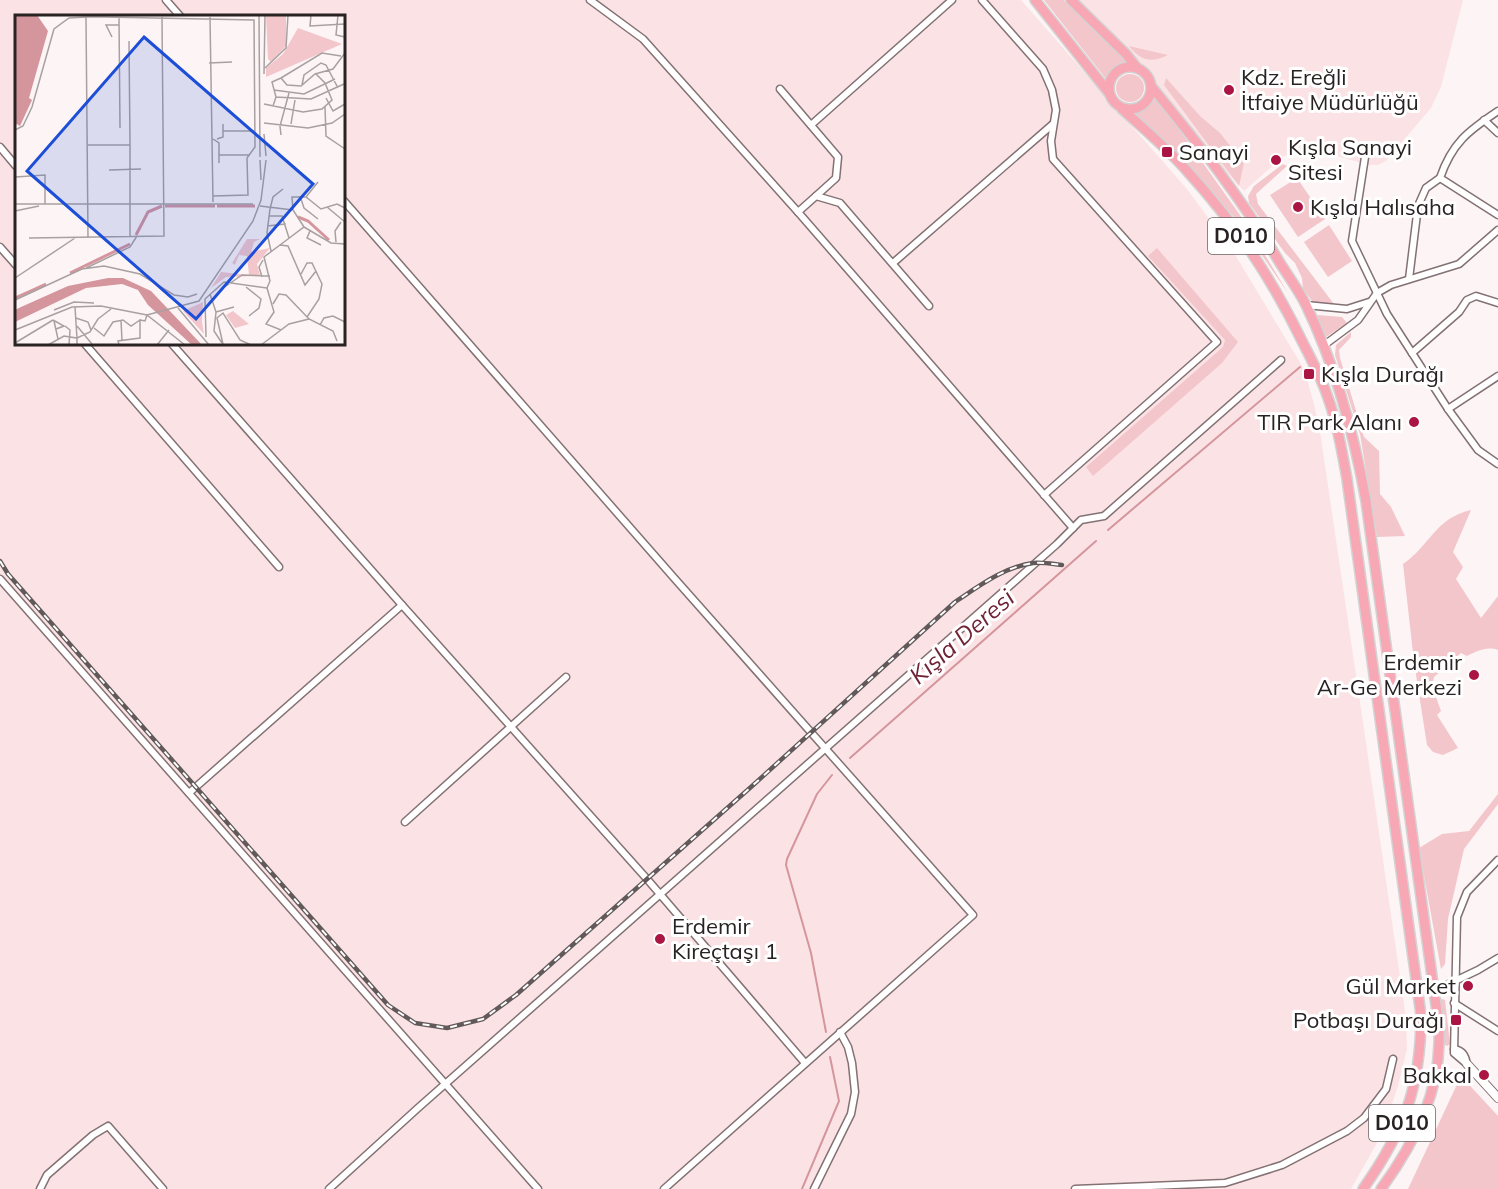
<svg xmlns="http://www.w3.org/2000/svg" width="1498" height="1189" font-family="Mulish,sans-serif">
<rect width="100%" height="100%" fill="#fdf4f5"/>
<!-- built -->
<g fill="#fbe3e5" fill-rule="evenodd">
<path d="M0,0H1021L1187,189L1234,253L1304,369L1314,404L1321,438L1364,729L1406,1018L1407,1049L1398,1086L1382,1134L1351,1189H0ZM16,16H344V344H16Z"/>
<path d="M1077,0H1463L1441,87L1431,108L1386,161L1378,165H1369L1312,149H1303L1284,156L1244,191L1187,130L1151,86L1147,75L1137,68Z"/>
</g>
<!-- green -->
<g fill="#f3c6cb">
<path d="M1044,0H1064L1127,62L1114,68L1106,79Z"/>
<path d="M1129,46L1168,55C1151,64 1140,60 1129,46Z"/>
<circle cx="1130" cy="88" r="14"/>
<path d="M1166,78L1200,116L1220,133L1244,163L1239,186L1164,85Z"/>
<path d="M1156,97L1245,222L1288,293L1241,225L1181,159L1136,114L1150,105Z"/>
<path d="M1283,164L1287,166L1256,194L1258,204L1337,308L1312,301L1303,289L1302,278L1295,263L1285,253L1249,203L1248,196L1254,186Z"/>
<path d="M1297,178L1325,219L1298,237L1270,195Z"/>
<path d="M1329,225L1352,261L1328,277L1304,242Z"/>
<path d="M1157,248L1238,342L1222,363L1093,476L1086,467L1223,347L1225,340L1148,256Z"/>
<path d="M1317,315L1342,317L1347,323L1326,337Z"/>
<path d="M1351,332V337L1339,350L1340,358L1364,437L1379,451L1380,494L1391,507L1405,536L1377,537L1360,434L1335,355L1336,345Z"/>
<path d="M1471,510L1453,552L1463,567L1456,579L1481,618L1498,596V650C1487,646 1477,651 1467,656L1461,653L1434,677L1432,686L1441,711L1437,715L1458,748L1443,755L1433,752L1427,745L1414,662L1403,564C1430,546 1435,518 1471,510Z"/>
<path d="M1498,794V804L1464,849L1448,919L1445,964L1441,969L1419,848L1442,834L1469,831Z"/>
<path d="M1442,999L1445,1000L1450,1044L1447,1046L1444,1044L1439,1000Z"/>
<path d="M1461,1076L1498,1116V1189H1408Z"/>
</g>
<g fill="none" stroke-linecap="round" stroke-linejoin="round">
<!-- stream -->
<g stroke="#d5959d" stroke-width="2">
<path d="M1108,530L1300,367"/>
<path d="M850,758L1096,541"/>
<path d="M826,1032L811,953L786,865L787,859L817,794L832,775"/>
<path d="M802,1189L839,1101L830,1057"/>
</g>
<!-- minor casing -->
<g stroke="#837173" stroke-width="9">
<g id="minor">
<path d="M166,0L180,16"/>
<path d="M590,0L643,39L798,212L1073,528"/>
<path d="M982,0L1043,69L1052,90L1056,110L1051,141L1053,159L1217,342L1044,495"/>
<path d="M780,89L838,157L836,178L816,196"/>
<path d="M1498,111C1468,131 1452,143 1440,178L1498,215"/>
<path d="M1484,120L1498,133"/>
<path d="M811,125L952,0"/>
<path d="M0,147L16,166"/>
<path d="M1365,157L1352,241L1387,314L1448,409L1478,450L1498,464"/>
<path d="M344,201L675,579L973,915L664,1189"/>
<path d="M798,212L816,196L840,203L929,306"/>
<path d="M0,247L16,265"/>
<path d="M893,263L1053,124"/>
<path d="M1409,279L1418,206L1426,188L1440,178"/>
<path d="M1306,305L1347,309L1369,302"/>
<path d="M85,344L279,567"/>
<path d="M172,344L402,605"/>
<path d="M1323,346L1358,320L1377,293L1391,285L1459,264L1498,230"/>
<path d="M1412,353L1459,312L1467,300L1476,296L1498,303"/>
<path d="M1448,409L1498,376"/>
<path d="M0,579L538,1189"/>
<path d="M189,793L402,605L647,879L805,1063"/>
<path d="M405,822L566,677"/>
<path d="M1434,991L1478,970L1498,958"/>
<path d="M1454,1003L1498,1031"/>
<path d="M1454,1049C1463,1051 1465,1055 1467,1064"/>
<path d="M1467,1064L1454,1053L1457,917L1467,892L1498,860"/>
<path d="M40,1189L47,1175L93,1135L108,1126L163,1189"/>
<path d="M329,1189L418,1108L1057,544L1081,520L1104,516L1281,360"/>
<path d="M814,1189L851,1114L855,1092L852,1063L848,1047L840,1032"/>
<path d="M1075,1189L1225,1183L1282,1165L1347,1131L1364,1118L1386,1089L1393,1059"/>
</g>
</g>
<!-- tertiary casing -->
<g stroke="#837173" stroke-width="10">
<path id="tertiary" d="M1467,1064L1498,1098"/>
</g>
<!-- trunk casing -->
<g stroke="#d4d3d3" stroke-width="12">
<g id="trunk">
<path d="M1035,0L1109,93"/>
<path d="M1071,0L1126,54L1137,68"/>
<circle cx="1130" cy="88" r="21"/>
<path d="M1151,86C1197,142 1243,200 1280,263C1289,277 1299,291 1306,305C1336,367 1354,434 1366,501L1435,998C1437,1013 1440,1029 1439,1044C1438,1097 1412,1147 1381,1189"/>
<path d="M1122,109C1144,129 1168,149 1188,172C1236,225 1271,277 1302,341C1311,359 1321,377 1327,395C1337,422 1342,451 1347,479L1421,1015C1421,1087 1404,1131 1363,1189"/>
</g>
</g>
<!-- minor -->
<use href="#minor" stroke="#fff" stroke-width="6"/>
<!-- tertiary -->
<use href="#tertiary" stroke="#fff" stroke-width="8"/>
<!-- trunk -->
<use href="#trunk" stroke="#f7a8b4" stroke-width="9"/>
<!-- rail casing -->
<g stroke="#61595a" stroke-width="4.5">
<path id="rail" d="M0,561L8,574L388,1005L415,1023L447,1028L483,1019L516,995L751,787L955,602C979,586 1004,567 1033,563C1042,562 1053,564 1062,565"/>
</g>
<!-- rail -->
<use href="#rail" stroke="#fff" stroke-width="2" stroke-dasharray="7" stroke-linecap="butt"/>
</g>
<!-- markers -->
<g fill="#aa1544" stroke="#fff" stroke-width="2">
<circle cx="1229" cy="90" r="6"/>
<rect x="1161" y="146" width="12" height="12" rx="3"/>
<circle cx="1276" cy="160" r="6"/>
<circle cx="1298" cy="207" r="6"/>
<rect x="1303" y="368" width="12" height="12" rx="3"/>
<circle cx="1414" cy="422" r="6"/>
<circle cx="1474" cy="675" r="6"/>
<circle cx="660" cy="939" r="6"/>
<circle cx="1468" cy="986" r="6"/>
<rect x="1450" y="1014" width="12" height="12" rx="3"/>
<circle cx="1484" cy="1075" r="6"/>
</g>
<g text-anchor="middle" stroke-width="6" stroke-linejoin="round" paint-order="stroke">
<!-- shield labels -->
<g fill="#fff" stroke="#696465" stroke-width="1.5">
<rect x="1208" y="218" width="66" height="36" rx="4.5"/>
<rect x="1369" y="1105" width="66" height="36" rx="4.5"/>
</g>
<g font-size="21" font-weight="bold" fill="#292223">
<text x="1241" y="243">D010</text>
<text x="1402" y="1130">D010</text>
</g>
<!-- poi labels -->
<g font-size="22" fill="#292223" stroke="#fff" text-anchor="start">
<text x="1241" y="85">Kdz. Ereğli<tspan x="1241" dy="25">İtfaiye Müdürlüğü</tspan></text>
<text x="1288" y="155">Kışla Sanayi<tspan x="1288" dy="25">Sitesi</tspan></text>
<text x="1179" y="160">Sanayi</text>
<text x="1310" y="215">Kışla Halısaha</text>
<text x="1321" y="382">Kışla Durağı</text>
<text x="1402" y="430" text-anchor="end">TIR Park Alanı</text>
<text x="1462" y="670" text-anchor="end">Erdemir<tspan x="1462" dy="25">Ar-Ge Merkezi</tspan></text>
<text x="672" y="934">Erdemir<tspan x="672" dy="25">Kireçtaşı 1</tspan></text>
<text x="1456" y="994" text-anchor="end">Gül Market</text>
<text x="1444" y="1028" text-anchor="end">Potbaşı Durağı</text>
<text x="1472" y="1083" text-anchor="end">Bakkal</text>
</g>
<!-- water labels -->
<g font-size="24" font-style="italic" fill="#6f2334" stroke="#fff">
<text transform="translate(962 637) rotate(-41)" y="8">Kışla Deresi</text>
</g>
</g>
<!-- overview -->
<g transform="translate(15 15)">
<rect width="330" height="330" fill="#fdf4f5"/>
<path d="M251,0H271V31L256,47L253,44ZM283,13L327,29L251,62V53L268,39ZM232,224H245L239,227L236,237L255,233L242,249L245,261L211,262L196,273L206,257L234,260L232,241L224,240L220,250L217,248ZM188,287L187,307L189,319L168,296ZM218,296L234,309L220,313L211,300Z" fill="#f3c6cb"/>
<path d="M22,0L33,16L14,83L17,85L5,111L0,108V1ZM93,263H108L136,276L187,330H177L133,290L123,275L107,269L71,273L0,307V295L6,292L53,271Z" fill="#d5959d"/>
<path fill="none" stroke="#d5959d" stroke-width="3" d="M150,191H200M202,191H240M283,202L293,206L314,225M121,220L133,197L147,191M55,258L115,229M0,283L31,269"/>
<path fill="none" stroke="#a8a0a1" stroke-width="1.5" d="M244,0L245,142M296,0L295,11L330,9M323,0L321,20L330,22M90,2L239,5L240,132L232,143L233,180L198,181M104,2L105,113M195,2L198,187M97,22L91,10H104M114,26L115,130M194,48L217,47M250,53L271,33L273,0M249,59L250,0M266,63L307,38L326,41M287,70L289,60L306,48L311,50L323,73M259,75L289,79L320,64M261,82L296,84L329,69M311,83L318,96L330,89M249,89L288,97L307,94L317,85L310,68L301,59M258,91L261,82L257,67L266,63L272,70L286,71L300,59L318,54L330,38M310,92L311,121L330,134M249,108L293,113L317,108L330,99M276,109L280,85M0,115L8,111L17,92L39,14L54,3L71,2M208,116H239M249,119L251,141M266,120L265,111L274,78M198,124L204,128V148M202,124L208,122V109M73,130H115V221M204,140H235M245,145L246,165M94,155L126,154M0,162L30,160V189M285,181L289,193L303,204M291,182L303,167M0,189H238M245,191L278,195M312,192L330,207M0,196L24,191M254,201H267L274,223M252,211L271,209M289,212L278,195L277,182H291L306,194L322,189L330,193M295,216L292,223L306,230M73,222L71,2H90M14,223L149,221L147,2M321,227L320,216L326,207M265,230L289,212L316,228L330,229M256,236L252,218L255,194L258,182L268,174M71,253L115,232L122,221M286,259L292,248H297L307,269L304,284L292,302M247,262L244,252L248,245M0,263L60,223M211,271L227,260L255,261M231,272L246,284L244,293L234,301M252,273L255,266L249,242L265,230L273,231L290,270L301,256M252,273L259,297L251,309L266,315M195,279L201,297L199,316L207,328M190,284L209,267L252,273M190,284L191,322M0,285L67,254L89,251L125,259L159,280L173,282L182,279M258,289L264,279L271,280L294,304L318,316L322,326M163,293L194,330M39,295L59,287L79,288M201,297L219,292M61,303L73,307L76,315M38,305L49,311L41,314M106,305L107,326M39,306L43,324M305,310L309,303L318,301L330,307M50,311L55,315L54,330M62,311L77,329M79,313L89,321L98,307L108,305L116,311L125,305M0,315L57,292L86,291L132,300L184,286L238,206L246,185L251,145M0,328L38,305M208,329L202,303L208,298L225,325L236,330M33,330L49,321L62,323L60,292M62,330V323L75,317L83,304L96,294M104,330L103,326L125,323V305L130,306L132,300L170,330M142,330L154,315M246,330L274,309L294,304"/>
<path fill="#1d4ed8" fill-opacity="0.15" stroke="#1d4ed8" stroke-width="3" d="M129,22L298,169L181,304L12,156Z"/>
<rect width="330" height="330" fill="none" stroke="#292223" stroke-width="3"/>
</g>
</svg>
